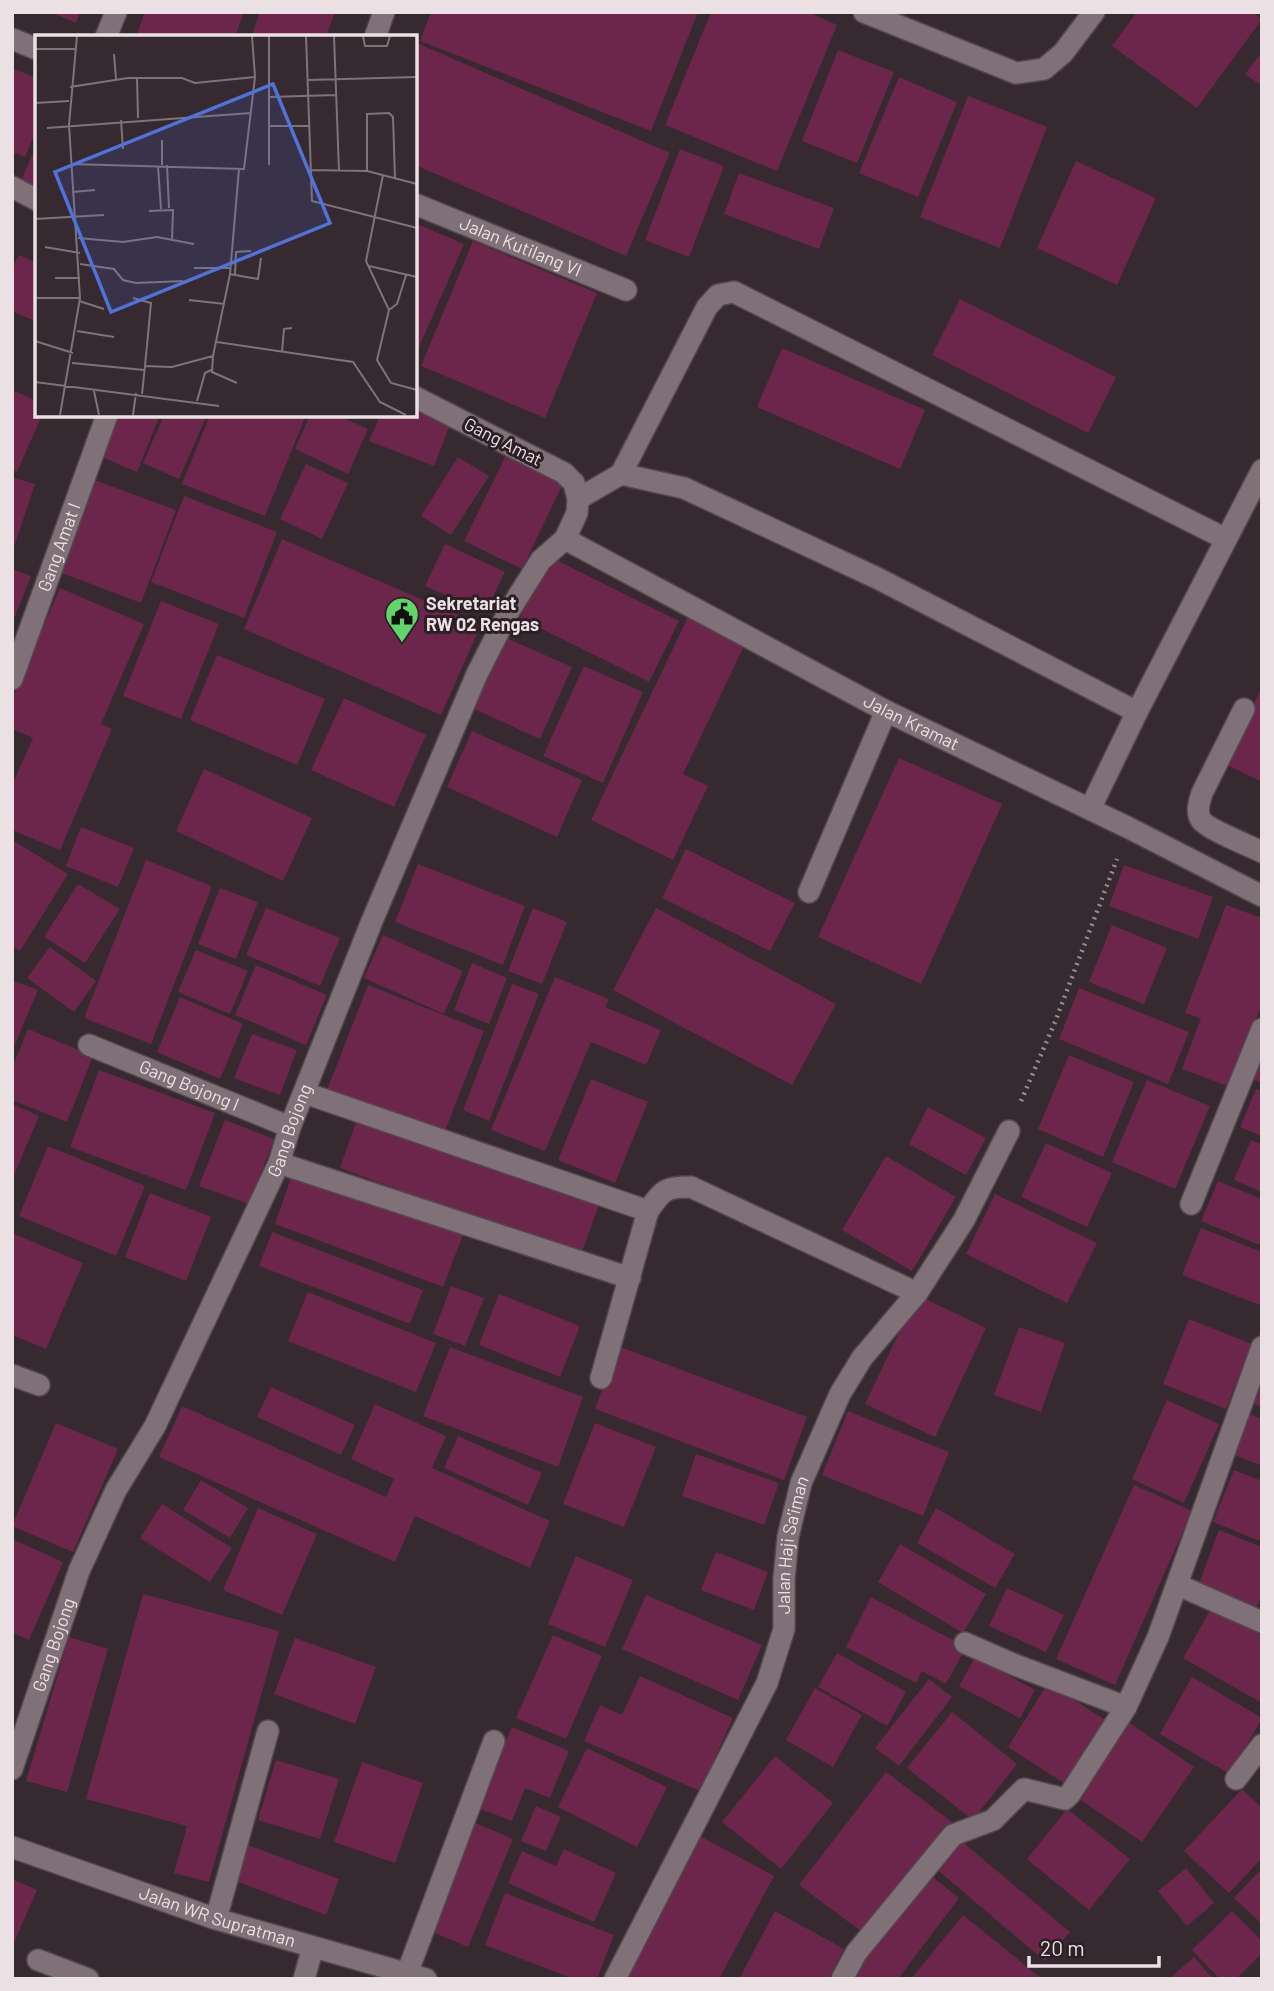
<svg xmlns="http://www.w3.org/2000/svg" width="1274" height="1991" font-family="Barlow,sans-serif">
<rect width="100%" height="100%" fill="#36292f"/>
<!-- building -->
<g fill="#6c264b">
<path d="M50,12H80L76,23Z"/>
<path d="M145,12H244L235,37H136Z"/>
<path d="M260,12H335L326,37H251Z"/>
<path d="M431,12H698L651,131L420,41Z"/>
<path d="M711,12H808L837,25L777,171L665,125Z"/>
<path d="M1137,12H1252L1262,19L1197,108L1112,46Z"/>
<path d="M419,44L670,153L626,256L415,165V54Z"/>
<path d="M838,50L894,72L857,163L802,141Z"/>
<path d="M1262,52V86L1245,74Z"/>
<path d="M12,68L37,78V128L25,157L12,152Z"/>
<path d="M899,77L957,102L918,197L859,173Z"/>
<path d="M968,96L1047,127L1000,248L920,217Z"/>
<path d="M37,143V188L21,181Z"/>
<path d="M680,149L724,166L689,257L645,240Z"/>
<path d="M1076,161L1156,198L1117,285L1037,248Z"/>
<path d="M739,173L834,208L819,249L724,214Z"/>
<path d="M415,223L464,244L417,352L415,350Z"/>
<path d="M473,241L597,293L545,418L421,366Z"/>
<path d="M19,255L37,263V322L12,311V268Z"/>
<path d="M960,299L1116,377L1088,433L932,355Z"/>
<path d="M782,348L925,410L900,469L757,407Z"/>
<path d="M12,390L37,401V415H42L17,472L12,470Z"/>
<path d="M415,402L453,417L434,466L369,441L380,415H415Z"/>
<path d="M111,415H160L137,472L95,454Z"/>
<path d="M164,415H207L179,479L143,463Z"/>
<path d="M210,415H306L265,516L182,484Z"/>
<path d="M310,415H337L368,429L348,474L295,449Z"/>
<path d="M509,449L566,477L522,569L464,541Z"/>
<path d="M458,457L489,476L451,535L421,516Z"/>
<path d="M306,464L348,483L322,539L280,519Z"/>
<path d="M12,477L35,484L13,550H12Z"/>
<path d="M89,478L176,510L141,603L54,570Z"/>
<path d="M184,496L277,532L244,618L151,582Z"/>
<path d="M282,539L481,625L441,715L244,629Z"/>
<path d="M445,544L505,572L485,613L425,586Z"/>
<path d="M550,557L679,621L649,682L520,618Z"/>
<path d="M12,569L31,576L12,624Z"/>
<path d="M60,588L144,624L101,724L112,729L60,850L12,830V785L33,738L12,729V699Z"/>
<path d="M161,601L219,624L181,719L123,696Z"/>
<path d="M688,617L745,644L683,774L708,786L673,860L591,820Z"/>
<path d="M504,637L572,667L540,739L472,708Z"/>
<path d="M217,655L325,699L297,765L190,720Z"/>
<path d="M584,666L643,692L603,783L543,756Z"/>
<path d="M1262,687V782L1225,764Z"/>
<path d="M344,698L426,735L394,807L311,770Z"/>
<path d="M472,731L582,780L557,837L447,787Z"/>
<path d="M899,758L1002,804L921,984L818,937Z"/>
<path d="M204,769L312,818L283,881L176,831Z"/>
<path d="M81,827L134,848L118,887L66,866Z"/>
<path d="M12,840L68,874L20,951L12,946Z"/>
<path d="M686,849L795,903L770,951L662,898Z"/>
<path d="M146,860L212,886L151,1044L84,1018Z"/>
<path d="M418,864L525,906L503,965L395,922Z"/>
<path d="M1124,865L1213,897L1198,939L1109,906Z"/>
<path d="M78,884L120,909L85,963L44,937Z"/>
<path d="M220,888L258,902L236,959L198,944Z"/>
<path d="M1226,905L1262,918V1004L1230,1087L1182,1069L1201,1018L1185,1013Z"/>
<path d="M266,908L340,938L320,986L246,955Z"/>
<path d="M533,908L567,922L542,984L508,971Z"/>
<path d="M656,908L836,1004L792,1085L613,990Z"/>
<path d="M1112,925L1167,948L1144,1004L1089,982Z"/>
<path d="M383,935L463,971L444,1014L364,978Z"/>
<path d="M50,947L96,981L74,1012L27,978Z"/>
<path d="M196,950L248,971L230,1014L178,992Z"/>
<path d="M472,963L507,978L489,1024L454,1010Z"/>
<path d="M256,965L327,995L306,1045L235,1015Z"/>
<path d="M555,977L609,999L605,1007L661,1030L646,1065L591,1042L545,1151L491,1130Z"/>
<path d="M12,980L38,990L12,1051Z"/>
<path d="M512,984L539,994L489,1121L463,1110Z"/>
<path d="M368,985L484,1031L443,1136L327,1090Z"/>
<path d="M1079,988L1189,1032L1168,1084L1059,1039Z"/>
<path d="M180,997L243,1024L220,1079L157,1052Z"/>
<path d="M28,1029L93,1056L67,1122L12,1100V1068Z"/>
<path d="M252,1034L297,1050L280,1095L234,1078Z"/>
<path d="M1069,1055L1134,1082L1103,1157L1038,1129Z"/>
<path d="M1262,1057V1083L1253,1079Z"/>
<path d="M99,1070L215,1113L186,1190L70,1147Z"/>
<path d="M591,1079L648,1102L615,1183L558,1160Z"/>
<path d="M1147,1080L1210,1106L1175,1189L1112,1162Z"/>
<path d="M1256,1089L1262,1091V1136L1240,1127Z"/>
<path d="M12,1104L39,1116L12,1180Z"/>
<path d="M928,1107L986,1138L966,1175L909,1144Z"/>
<path d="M358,1116L599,1205L580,1257L340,1168Z"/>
<path d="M225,1120L274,1139L249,1204L199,1186Z"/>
<path d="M1251,1140L1262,1145V1192L1234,1180Z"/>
<path d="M1046,1143L1112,1173L1087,1227L1021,1197Z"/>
<path d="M48,1146L145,1186L116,1256L19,1216Z"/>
<path d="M886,1156L956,1197L912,1271L842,1230Z"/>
<path d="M293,1172L463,1235L443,1287L275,1224Z"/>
<path d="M1218,1181L1262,1199V1246L1201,1221Z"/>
<path d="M150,1193L211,1217L186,1281L125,1257Z"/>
<path d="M995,1194L1097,1243L1067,1303L966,1254Z"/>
<path d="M1201,1228L1262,1252V1306L1182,1275Z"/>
<path d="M272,1232L423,1290L410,1324L259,1266Z"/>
<path d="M12,1233L83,1263L46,1349L12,1335Z"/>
<path d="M451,1286L484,1298L465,1346L433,1334Z"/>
<path d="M308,1292L436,1343L416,1392L288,1341Z"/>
<path d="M499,1294L580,1326L560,1377L479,1345Z"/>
<path d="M917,1295L986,1328L935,1437L865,1404Z"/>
<path d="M1189,1319L1252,1344L1226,1409L1163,1384Z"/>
<path d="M1019,1327L1065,1343L1041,1412L994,1395Z"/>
<path d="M618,1346L807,1417L784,1480L595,1409Z"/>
<path d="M450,1347L583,1397L558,1467L423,1416Z"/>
<path d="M1262,1380V1407L1252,1403Z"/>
<path d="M271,1387L355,1425L341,1455L257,1417Z"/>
<path d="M1167,1400L1219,1424L1184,1503L1132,1479Z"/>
<path d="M375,1404L446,1436L432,1468L550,1521L530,1568L415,1516L395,1562L159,1457L182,1406L386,1497L394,1479L351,1459Z"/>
<path d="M848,1411L949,1452L923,1516L822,1475Z"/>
<path d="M1246,1413L1262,1419V1466L1230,1453Z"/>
<path d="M56,1423L118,1449L73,1552L12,1526Z"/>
<path d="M595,1423L656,1447L624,1527L563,1504Z"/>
<path d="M458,1436L542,1473L528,1505L444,1468Z"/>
<path d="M696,1454L779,1483L764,1525L682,1496Z"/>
<path d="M1234,1470L1262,1481V1542L1213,1522Z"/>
<path d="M201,1480L248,1508L230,1538L183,1510Z"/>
<path d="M1134,1485L1192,1511L1115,1685L1056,1659Z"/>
<path d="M162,1504L232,1548L210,1582L140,1538Z"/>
<path d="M258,1508L317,1534L282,1615L223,1590Z"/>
<path d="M936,1508L1015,1554L995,1588L917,1543Z"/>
<path d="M1219,1530L1262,1547V1594L1255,1611L1197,1589Z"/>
<path d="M12,1539L63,1562L29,1640L12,1632Z"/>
<path d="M900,1544L986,1594L963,1633L878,1582Z"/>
<path d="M716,1552L768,1572L754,1610L701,1590Z"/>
<path d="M576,1556L633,1580L605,1647L548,1624Z"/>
<path d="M1007,1588L1064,1615L1046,1652L989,1626Z"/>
<path d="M143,1594L279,1631L209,1882L174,1873L187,1826L86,1799Z"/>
<path d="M646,1595L762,1645L738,1700L622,1649Z"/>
<path d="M871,1597L966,1647L946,1684L922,1671L916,1683L846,1647Z"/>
<path d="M1212,1607L1262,1636V1703L1183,1658Z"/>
<path d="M553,1635L602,1656L566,1739L516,1718Z"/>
<path d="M69,1637L108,1649L67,1792L26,1781Z"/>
<path d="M295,1638L376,1667L355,1724L274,1694Z"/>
<path d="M837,1653L906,1692L887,1726L818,1687Z"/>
<path d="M975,1657L1035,1690L1020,1718L959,1686Z"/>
<path d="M640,1676L733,1718L700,1791L584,1741L600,1705L622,1715Z"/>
<path d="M1192,1677L1262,1718L1230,1774L1160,1734Z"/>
<path d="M929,1679L952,1697L899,1766L875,1748Z"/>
<path d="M1048,1683L1110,1723L1070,1787L1008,1747Z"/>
<path d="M815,1688L862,1715L833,1767L786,1740Z"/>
<path d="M952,1712L1017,1764L973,1820L907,1768Z"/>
<path d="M1124,1719L1194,1767L1142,1842L1072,1794Z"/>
<path d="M512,1727L569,1751L550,1798L525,1788L512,1821L478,1808Z"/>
<path d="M587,1748L667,1787L637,1847L558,1807Z"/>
<path d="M775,1756L833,1803L781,1869L722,1822Z"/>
<path d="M276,1760L339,1779L320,1839L258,1820Z"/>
<path d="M362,1762L423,1783L395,1863L334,1842Z"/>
<path d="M886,1772L952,1822L866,1935L799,1885Z"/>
<path d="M1242,1789L1262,1808V1858L1229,1893L1184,1851Z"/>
<path d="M536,1806L561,1817L546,1851L521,1841Z"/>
<path d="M1067,1809L1130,1859L1089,1910L1027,1859Z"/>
<path d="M475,1823L513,1839L468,1947L430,1931Z"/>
<path d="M696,1834L774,1876L719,1979H634L622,1972Z"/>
<path d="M959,1839L1070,1932L1045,1961L935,1868Z"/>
<path d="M248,1845L339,1879L326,1915L235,1881Z"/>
<path d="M564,1849L616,1873L594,1922L508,1883L522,1851L556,1866Z"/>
<path d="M1186,1868L1214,1903L1187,1926L1158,1891Z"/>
<path d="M1262,1868V1924L1234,1898Z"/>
<path d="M925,1871L959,1898L898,1979H858L848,1971Z"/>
<path d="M12,1879L37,1890L12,1947Z"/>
<path d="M505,1893L614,1935L597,1979H574L485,1945Z"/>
<path d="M775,1911L844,1949L828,1979H739Z"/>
<path d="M1232,1911L1262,1941V1953L1236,1979H1220L1192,1950Z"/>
<path d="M963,1915L1042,1979H911Z"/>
<path d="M1194,1957L1213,1979H1169Z"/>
</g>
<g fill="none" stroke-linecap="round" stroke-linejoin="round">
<!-- lane casing -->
<g stroke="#53474d" stroke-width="24">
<g id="lane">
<path d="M621,474L684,488L877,578L1137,712L1262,470"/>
<path d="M578,499L621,474L707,307L718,295L734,292L1226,539"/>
<path d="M1090,809L1137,712"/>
<path d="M809,892L886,711"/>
<path d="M38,1960L88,1979"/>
<path d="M304,1979L313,1947"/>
</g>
</g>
<!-- street casing -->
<g stroke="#53474d" stroke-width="24">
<g id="street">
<path d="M864,12L1016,73L1044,69L1063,53L1094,12"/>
<path d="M106,37L116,12"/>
<path d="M375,37L384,12"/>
<path d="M12,39L37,49"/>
<path d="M12,187L37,200"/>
<path id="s1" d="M415,204L626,290"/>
<path id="s2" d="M565,539L886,711L1129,828L1262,896"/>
<path id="s3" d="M12,679L107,415"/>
<path d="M1244,709L1202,793C1199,802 1196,812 1201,820C1207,829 1250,846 1262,852"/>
<path id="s4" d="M89,1045L290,1127"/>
<path d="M305,1093L648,1211"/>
<path d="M279,1163L630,1278"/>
<path d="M1191,1204L1262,1029"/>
<path d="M12,1375L39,1385"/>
<path d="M601,1378L648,1211C663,1190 664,1187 691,1187L917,1293"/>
<path d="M1178,1585L1262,1622"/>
<path d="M965,1643L1013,1664L1126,1707"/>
<path id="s5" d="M12,1769L79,1571L116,1490L155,1426L279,1163L290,1127L372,921L477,674L509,611L541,560L565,539L577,513L578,499L574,483L564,473L415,397"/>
<path d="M1236,1779L1262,1745"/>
<path d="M216,1919L268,1731"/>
<path d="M405,1979L494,1741"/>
<path id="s6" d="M615,1979L767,1683L784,1629V1579L788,1537L801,1483L840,1394L862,1358L917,1293L964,1220L1009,1131"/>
<path d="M842,1979L856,1953L953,1835L993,1820L1024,1789L1065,1799L1070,1794L1126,1707L1158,1637L1262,1347"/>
</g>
</g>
<!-- secondary casing -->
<g stroke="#53474d" stroke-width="24">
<g id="secondary">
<path id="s7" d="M12,1847L216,1919L426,1979"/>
</g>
</g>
<!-- path -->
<path stroke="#998d92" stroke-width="4.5" stroke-dasharray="2 5" stroke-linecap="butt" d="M1021,1101L1055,1022L1117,859"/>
<!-- lane -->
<use href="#lane" stroke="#807077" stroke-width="21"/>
<!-- street -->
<use href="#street" stroke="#807077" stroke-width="21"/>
<!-- secondary -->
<use href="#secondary" stroke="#807077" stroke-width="21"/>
</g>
<!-- icons -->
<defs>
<g id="civic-pin" transform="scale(1.75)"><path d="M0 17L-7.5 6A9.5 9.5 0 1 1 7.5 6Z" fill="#61d46a" stroke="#2c1f25"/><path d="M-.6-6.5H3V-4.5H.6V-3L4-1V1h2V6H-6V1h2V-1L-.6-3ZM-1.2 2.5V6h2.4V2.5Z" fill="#111"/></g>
</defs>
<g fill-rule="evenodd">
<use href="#civic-pin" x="402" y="614"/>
</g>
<g text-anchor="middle" stroke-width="6" stroke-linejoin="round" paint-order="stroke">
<!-- street labels -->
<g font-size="18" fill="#ebe1e5" stroke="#2c1f25">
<text dy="6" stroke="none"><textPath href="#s1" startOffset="114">Jalan Kutilang VI</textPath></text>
<text transform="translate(503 442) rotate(27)" y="6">Gang Amat</text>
<text dy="6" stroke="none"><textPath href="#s3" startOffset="140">Gang Amat I</textPath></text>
<text dy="6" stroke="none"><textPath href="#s2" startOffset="392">Jalan Kramat</textPath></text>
<text dy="6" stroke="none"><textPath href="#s4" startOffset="108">Gang Bojong I</textPath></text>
<text dy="6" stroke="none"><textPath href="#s5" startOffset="698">Gang Bojong</textPath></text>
<text dy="6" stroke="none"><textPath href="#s6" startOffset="474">Jalan Haji Sa'iman</textPath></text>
<text dy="6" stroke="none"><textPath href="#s5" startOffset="131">Gang Bojong</textPath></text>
<text dy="6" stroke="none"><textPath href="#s7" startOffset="217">Jalan WR Supratman</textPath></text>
</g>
<!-- poi labels -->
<g font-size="18" font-weight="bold" fill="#ebe1e5" stroke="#2c1f25" text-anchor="start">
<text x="426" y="610">Sekretariat<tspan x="426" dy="21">RW 02 Rengas</tspan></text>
</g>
</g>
<!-- overview -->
<g transform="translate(35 35)">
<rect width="382" height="382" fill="#36292f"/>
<path fill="none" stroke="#7e7378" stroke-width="2" d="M271,1L277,166L382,193M299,1L304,136M328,1L330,11H352L355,1M0,14H41M79,19L81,44M102,42L103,83M273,45L382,42M35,52L93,43H147L160,48L220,42M234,62L301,60M0,68L34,66M86,85L88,114M234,91H274M12,93L216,78M36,129L209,134L220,42L217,1M127,130V105M132,130L134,173M234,130V1M123,131L126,174M275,135L332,136L382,149M332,136V79L354,78L358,82L360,143M348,140L331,226L354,275L342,325L356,348L382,355M37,157L60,155M114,176L138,175L137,206M0,184L69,180M43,203L88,207L122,202L159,209M10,212L45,218M45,229L79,234L88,245L101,248L148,246M334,231L382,242M159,233H195M195,239L223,244L226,223M200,240L201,217L216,216M20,243H45M0,263H45M98,263L116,268L110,331M154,265L190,269M44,266L69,274M354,275L362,269L371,240M42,296L79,302M0,306L38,318M182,307L318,327L345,367L371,380M247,317L249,294L257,293M178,321L177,337L202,348M37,328L109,335M0,347L184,371M59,356L64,380M107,359L110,331L137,332L178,321L195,239L204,134M162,366L170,338L176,335M25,380L45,263L34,90L42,1M98,380L101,358"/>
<path fill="#5073db" fill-opacity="0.15" stroke="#5073db" stroke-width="3.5" d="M238,49L295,188L76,277L20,137Z"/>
<rect width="382" height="382" fill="none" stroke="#ebe1e5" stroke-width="3.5"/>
</g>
<!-- border -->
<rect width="1274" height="1991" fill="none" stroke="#ebe1e5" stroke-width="28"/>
<!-- scale -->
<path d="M1029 1956v10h130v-10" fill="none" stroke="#ebe1e5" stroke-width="3.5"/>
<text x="1040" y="1956" font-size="21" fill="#ebe1e5" stroke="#2c1f25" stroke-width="5" paint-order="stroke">20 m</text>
</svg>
